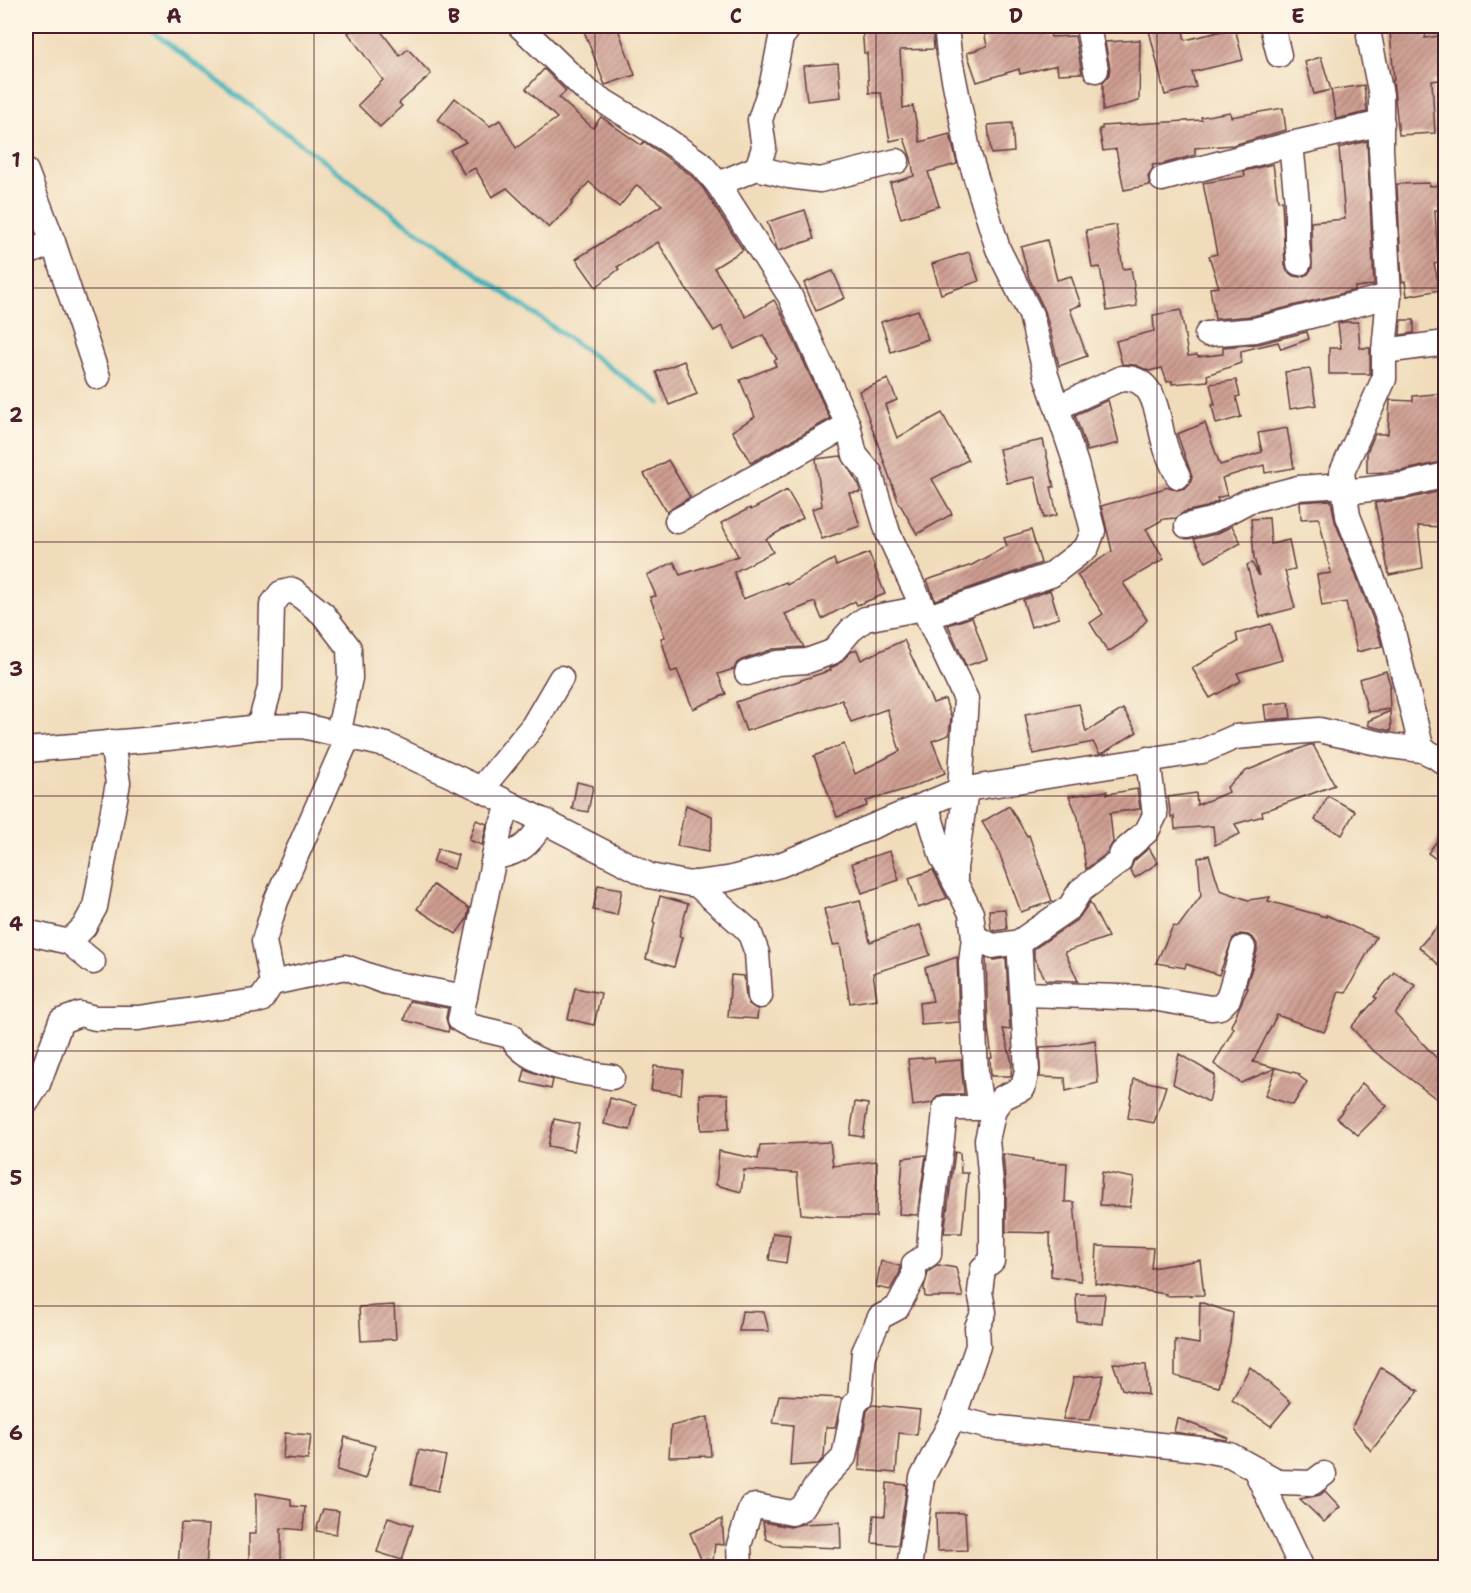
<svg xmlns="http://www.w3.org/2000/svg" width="1471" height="1593" font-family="'Shantell Sans',sans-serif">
<defs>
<pattern id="building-hatch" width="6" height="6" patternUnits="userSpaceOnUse" patternTransform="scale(1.5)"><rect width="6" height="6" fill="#ce9d91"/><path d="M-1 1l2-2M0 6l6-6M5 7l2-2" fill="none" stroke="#a97f77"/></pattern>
</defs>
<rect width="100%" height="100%" fill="#fcf5e5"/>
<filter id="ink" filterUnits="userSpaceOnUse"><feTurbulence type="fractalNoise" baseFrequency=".0167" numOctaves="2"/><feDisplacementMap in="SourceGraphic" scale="12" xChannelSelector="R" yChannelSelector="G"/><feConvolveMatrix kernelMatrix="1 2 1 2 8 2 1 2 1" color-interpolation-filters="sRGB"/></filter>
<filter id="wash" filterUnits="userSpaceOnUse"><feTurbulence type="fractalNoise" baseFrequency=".008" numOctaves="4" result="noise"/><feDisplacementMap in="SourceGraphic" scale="24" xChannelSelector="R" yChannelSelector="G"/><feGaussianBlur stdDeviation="1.35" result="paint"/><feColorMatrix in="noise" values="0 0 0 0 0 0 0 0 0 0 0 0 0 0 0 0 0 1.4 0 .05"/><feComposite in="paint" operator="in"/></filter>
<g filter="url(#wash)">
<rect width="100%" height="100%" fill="#f0dcba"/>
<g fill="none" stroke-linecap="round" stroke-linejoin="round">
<!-- stream -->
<path stroke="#43b3ba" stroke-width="5" d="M145,26L403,221L660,403"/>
</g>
<g id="blocks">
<!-- building -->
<g fill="url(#building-hatch)">
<path d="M358,26H377L400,56L408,49L431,74L399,103L402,106L380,127L358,105L383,80L348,33Z"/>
<path d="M582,26H617L635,75L605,85Z"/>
<path d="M862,26H932L934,49L900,50L903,108L913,106L920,142L950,134L957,164L928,172L939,206L901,218L890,183L914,176L911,158L904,138L890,141L881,93H869L867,53H864Z"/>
<path d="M983,26H1048L1051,37L1075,36L1082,73L1058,74L1057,65L1020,74L1019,69L977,82L967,53L987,46Z"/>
<path d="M1148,26H1182L1185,40L1235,28L1243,60L1192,72L1196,87L1165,95Z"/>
<path d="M1427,29L1425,38L1446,35V79L1432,81L1435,133L1399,135L1393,80H1394L1390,32Z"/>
<path d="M1140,40L1139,101L1103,111V82L1109,75L1110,68L1105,42Z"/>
<path d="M1321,57L1331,90L1314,94L1305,62Z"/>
<path d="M838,63L841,97L807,101L803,66Z"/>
<path d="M544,69L566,91L559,98L593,128L601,117L641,145L644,142L656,150L691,175L703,188L743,250L714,268L746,317L774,300L782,314L830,419L751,463L732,431L755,417L740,380L776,366L774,361L777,359L763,335L734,349L722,326L714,331L687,289H686L658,242L617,267L619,269L596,287L576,259L662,205L637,185L619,207L589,182L571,203L572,204L549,228L507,188L492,197L475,168L464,174L450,150L466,142L438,120L455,98L490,126L500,120L516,148L557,118L526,89Z"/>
<path d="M1364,85L1367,112L1336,119L1331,90Z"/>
<path d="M1283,108L1286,130L1233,145L1195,148V155L1163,164L1152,165L1153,168L1148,176L1150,185L1124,190L1116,149L1103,151L1099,129H1102V126L1202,120L1201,117L1230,112L1231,117Z"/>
<path d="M1012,123L1014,152L991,154L988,125Z"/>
<path d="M1367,141L1374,285L1355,287V290L1253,316L1215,319L1210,288L1219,287L1209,256L1217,254L1203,183L1245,176L1244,171L1273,164L1278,201L1282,200L1285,265L1287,271L1293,276L1301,277L1308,274L1312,268L1311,222L1345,219L1339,148Z"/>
<path d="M1429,183V186L1446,185V210H1435L1438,263L1434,264L1440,290L1407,296L1405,281L1402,282L1397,184Z"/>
<path d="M805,210L814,239L778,251L767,222Z"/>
<path d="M1116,225L1123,269L1131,268L1137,306L1107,311L1100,267L1092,268L1086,230Z"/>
<path d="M1047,240L1057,280L1071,276L1081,305L1070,309L1087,356L1059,366L1045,311L1029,278L1021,247Z"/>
<path d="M969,252L979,281L941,294L932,264Z"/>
<path d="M833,271L845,298L816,311L804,283Z"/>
<path d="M918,310L928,339L891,352L881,322Z"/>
<path d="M1181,310L1188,356L1197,355L1198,357L1223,354V347L1258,344L1307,332L1309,339L1281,349L1278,342L1241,351V363L1207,375L1208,381L1172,384V381L1167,382L1162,368L1149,371L1136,365L1122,364L1116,341L1154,331L1153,315Z"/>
<path d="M1401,320H1414V333L1400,335Z"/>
<path d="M1344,322H1358L1360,348H1370V374H1329V348H1341L1338,324Z"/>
<path d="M684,361L697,394L669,405L656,372Z"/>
<path d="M1310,369L1316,405L1290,409L1285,372Z"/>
<path d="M888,379L897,400L885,405L897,438L942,413L968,460L932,479L952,514L917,534L898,501L859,391Z"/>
<path d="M1236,380L1240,396L1236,397L1241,417L1216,424L1212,405H1215L1210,384Z"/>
<path d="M1446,393V461L1401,471L1367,473V452L1375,434H1388L1390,400L1413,401V396Z"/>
<path d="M1108,400L1119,443L1087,451L1075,415Z"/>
<path d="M1205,423L1220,465L1262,452L1258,433L1287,428L1294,468L1265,473L1264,465L1222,478L1227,495L1217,498L1218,501L1207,507L1184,512L1176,518L1164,519L1146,529L1164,559L1123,583L1147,620L1132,637L1108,652L1090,623L1103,614L1077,575L1112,551L1101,506L1169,487L1177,490L1185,488L1190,483L1192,476L1177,434Z"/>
<path d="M1043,440L1054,487H1051L1057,515L1044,518L1035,477L1007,483L999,449Z"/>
<path d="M841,456L859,485L860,492L849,493L860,526L822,539L812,509L822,506L816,459Z"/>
<path d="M668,460L690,497L667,512L644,474Z"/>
<path d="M787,490L803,518L766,539L773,552L734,572L743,599L786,582L787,585L834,559L836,566L869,553L885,594L857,605L855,601L822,619L815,602L785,614L804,647L773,649L742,660L737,663L734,669L718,674L726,694L693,709L677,670L671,672L661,638L665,637L650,597L656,596L647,575L674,562L680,575L738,556L721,523L750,508L751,510Z"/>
<path d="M1446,490V527L1418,526L1423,568L1389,575L1375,503L1407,499Z"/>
<path d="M1331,500L1335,521L1378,632L1382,646L1357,652L1346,602L1322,606L1317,575L1331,573L1319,518L1301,519L1300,502Z"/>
<path d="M1269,518L1271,544L1289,540L1295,569L1285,571L1295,608L1260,617L1247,565L1252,563L1259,576L1254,558L1251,519Z"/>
<path d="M1232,526L1241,543L1206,562L1194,539L1216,534Z"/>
<path d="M1031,530L1041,563L935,600L927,580L972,565L1007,546L1004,538Z"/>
<path d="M1050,590L1059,618L1031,627L1023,600Z"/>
<path d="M972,617L987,659L966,666L948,625Z"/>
<path d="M1271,624L1282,660L1237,673L1241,681L1210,698L1192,668L1238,642L1236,634Z"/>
<path d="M904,640L933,703L945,699L951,717L949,735L932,741L945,773L910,788L866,801L867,806L837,817L814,756L844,744L855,774L900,751L887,709L851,722L842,700L746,731L736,702L831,670L830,668L837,665L851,652L857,650L861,660Z"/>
<path d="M1386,671L1391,687H1389L1390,709L1368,712L1359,679Z"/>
<path d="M1289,702L1291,718L1266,720L1264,705Z"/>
<path d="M1079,704L1086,732L1123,709L1137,732L1103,753H1099L1093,742L1033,754L1025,714Z"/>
<path d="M1390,711L1391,731L1369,726L1368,721Z"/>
<path d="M1309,745H1313L1335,785L1262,812L1263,816L1235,824L1240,834L1215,845L1213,826L1175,829L1174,816L1171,817L1168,797L1196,793L1197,805L1229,792L1227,787L1246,771Z"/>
<path d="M577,782L593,786L588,812L572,809Z"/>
<path d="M1137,789L1140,809L1110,813L1113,842L1107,853L1086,869L1078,817L1069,796L1107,791V794Z"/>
<path d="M1328,796L1355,811L1342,835L1315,820Z"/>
<path d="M686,805L712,816V830L708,852L677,846Z"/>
<path d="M1009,806L1027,836L1029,835L1052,901L1021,912L997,847L982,822Z"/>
<path d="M476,820L487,824L482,845L469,840Z"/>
<path d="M1446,829V866L1428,853Z"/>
<path d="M1149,848L1158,863L1135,878L1130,870L1134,861Z"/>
<path d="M438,849L458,855L454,869L433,862Z"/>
<path d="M890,851L899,880L862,893L852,863Z"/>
<path d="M1209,855L1220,890L1248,900L1270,897L1268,901L1326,917V915L1376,937L1346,992L1339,991L1329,1021L1324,1032L1277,1015L1253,1062L1300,1074L1299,1076L1307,1082L1293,1105L1265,1096L1276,1068L1241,1083L1214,1064L1234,1028L1231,1026L1248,988L1246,987L1257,951V944L1254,939L1248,935L1240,934L1233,938L1219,975L1186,964L1185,968L1156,963L1173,926L1178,927L1201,896L1198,858Z"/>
<path d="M933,870L947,898L918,908L909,878Z"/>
<path d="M433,885L469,908L467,919L456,934L417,909Z"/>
<path d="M598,885L622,889L617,915L593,910Z"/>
<path d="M660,896L688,904L679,936L682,937L674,967L646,959L655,923L653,922Z"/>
<path d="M860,900L870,942L920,925L930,955L873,973L877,999L850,1003L840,944L833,945L824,909Z"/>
<path d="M1090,902L1108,937L1065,952L1078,981L1046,980L1034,958V949L1078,919Z"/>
<path d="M1005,909L1007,929L995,931L991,929L989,910Z"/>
<path d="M1446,917V971L1419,947Z"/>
<path d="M957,957L959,1022L921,1025L919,1003L933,1001L925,968Z"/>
<path d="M986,958L994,960L1006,958L1010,1030L1003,1029L1012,1062L1011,1076H991L990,1058H992L988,1028Z"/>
<path d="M1394,972L1416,986L1395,1014L1446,1068V1106L1371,1049L1351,1027L1377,998L1374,997Z"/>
<path d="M731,975L744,976L746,998L749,1004L758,1010L757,1019L728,1017Z"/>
<path d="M575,988L601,993L594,1025L568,1019Z"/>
<path d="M409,1001L448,1008L446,1018L449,1028L448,1032L404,1020Z"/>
<path d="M1095,1040L1098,1083L1066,1091L1065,1078L1040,1077V1047L1061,1046Z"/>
<path d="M1179,1054L1215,1075L1209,1102L1173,1084Z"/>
<path d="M934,1057L935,1062L961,1060L964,1094H944L938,1096L932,1103L913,1106L908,1059Z"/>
<path d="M654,1066L683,1070L681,1094L651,1090Z"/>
<path d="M525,1069L553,1080L551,1089L522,1082Z"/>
<path d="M1134,1079L1166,1086L1154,1123L1128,1118Z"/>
<path d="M1362,1083L1387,1106L1358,1135L1337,1118Z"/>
<path d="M700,1094H728L729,1129L701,1130Z"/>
<path d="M610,1098L636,1105L630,1130L604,1124Z"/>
<path d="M855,1102L868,1104L863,1137L850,1135Z"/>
<path d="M554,1119L579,1124L574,1151L548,1146Z"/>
<path d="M830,1142L833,1166L877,1161L876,1217H837L801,1214L797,1173L744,1170L741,1192L716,1185L719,1151L758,1159L760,1145Z"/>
<path d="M955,1152L960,1153L961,1173H968L962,1233H944Z"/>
<path d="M1003,1154L1033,1159L1032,1161L1067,1163L1065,1202H1074L1081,1281L1051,1276L1050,1233L1006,1232V1193Z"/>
<path d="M926,1155L917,1215L899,1214L903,1158Z"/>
<path d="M1102,1172L1134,1178L1130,1207L1100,1205Z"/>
<path d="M773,1233L790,1235L786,1263L769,1260Z"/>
<path d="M1097,1246L1153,1248L1151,1268L1200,1260L1204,1295L1166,1296V1294L1095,1283Z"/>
<path d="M881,1261L900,1266V1272L890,1290L876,1287Z"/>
<path d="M938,1265L956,1268L963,1297H925L924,1287L928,1272Z"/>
<path d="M1076,1294H1105L1102,1324L1077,1321Z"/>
<path d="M1200,1302L1233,1313L1230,1342L1218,1387L1175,1376V1340L1199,1344Z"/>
<path d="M394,1305L396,1339L361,1341L359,1307Z"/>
<path d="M742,1311L764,1312L769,1331H739Z"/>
<path d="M1113,1363L1146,1365L1148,1395L1122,1389Z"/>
<path d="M1250,1367L1291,1402L1271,1426L1232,1400Z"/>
<path d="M1381,1367L1419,1391L1371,1451L1352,1427Z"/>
<path d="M1104,1375L1090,1420L1063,1419L1074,1377Z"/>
<path d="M779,1395L842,1398L835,1427H826L824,1457L818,1464L790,1466L793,1425L773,1423Z"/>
<path d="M872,1405L920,1410L917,1435L899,1433L896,1473L859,1470L860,1451L867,1411Z"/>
<path d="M708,1417L711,1456L669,1457L671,1426Z"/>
<path d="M1177,1418L1228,1438L1227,1440L1174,1432Z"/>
<path d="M285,1433L311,1435L308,1460L283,1458Z"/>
<path d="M345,1437L375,1446L365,1479L337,1470Z"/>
<path d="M419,1450L446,1456L438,1491L411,1485Z"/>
<path d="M887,1483L907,1485L898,1545L872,1543L874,1515L885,1516Z"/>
<path d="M1325,1491L1340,1507L1324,1522L1300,1499L1320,1495Z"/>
<path d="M256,1493L291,1499V1506L305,1507L303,1530L281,1528V1568H249V1534H256Z"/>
<path d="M323,1509L339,1511L336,1534L316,1531Z"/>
<path d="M936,1513H965L967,1550L937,1551Z"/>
<path d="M388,1517L413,1525L402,1560L377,1552Z"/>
<path d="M722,1519L724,1545L715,1544L713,1560L701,1559L690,1533Z"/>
<path d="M763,1522L790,1527L802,1524L840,1522L841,1548L782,1546L766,1539Z"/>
<path d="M181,1524L209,1525L206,1568H178Z"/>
</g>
</g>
</g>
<g filter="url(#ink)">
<use href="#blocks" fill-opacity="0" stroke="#633b40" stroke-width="1.5"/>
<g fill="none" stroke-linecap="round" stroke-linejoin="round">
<!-- minor casing -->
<g stroke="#633b40" stroke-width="27">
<g id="minor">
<path d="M520,26L587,91L664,138L701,164L718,184L790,296L848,425L855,455L870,473L888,533L966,699L960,790"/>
<path d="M1088,26L1096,70"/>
<path d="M1272,26L1279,55"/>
<path d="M1371,26L1369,36L1381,95V149L1389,296L1384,351V379L1342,472L1348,516L1392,628L1422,750"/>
<path d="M1291,144L1297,203V242L1299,263"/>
<path d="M757,168L764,148L760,120L772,83L781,38L790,26"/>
<path d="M26,171L53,242"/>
<path d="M1162,179L1291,144L1382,123"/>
<path d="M718,184L757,168L789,176L820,180L897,161"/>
<path d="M26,254L53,242L98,377"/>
<path d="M1207,334L1255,330L1389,296"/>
<path d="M1384,351L1446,343"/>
<path d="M1058,407L1122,378C1158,376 1157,420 1165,445C1168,456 1173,466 1178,476"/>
<path d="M1345,492L1404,485L1446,475"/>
<path d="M677,521L848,425"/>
<path d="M1187,526L1212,520L1248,501L1298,488L1344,485"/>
<path d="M928,617L1051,575L1087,547L1093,531L1076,464L1046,375L1031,315L998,249L969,155L949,54L946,26"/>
<path d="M747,673L777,663L807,661L832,652L851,630L865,619L923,608"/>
<path d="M259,727L270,688L272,605L281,593L293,590L323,614L349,648L350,678L338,735"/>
<path d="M26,750L168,738L259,727L303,726L386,745L481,789L650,876L690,884L728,879L780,865L960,790L1203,751L1235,737L1319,730L1391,746L1422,750L1435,756L1446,764"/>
<path d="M481,789L533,726L561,678"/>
<path d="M510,804L500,829L460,1020L473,1027L511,1036C525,1066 582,1073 612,1077"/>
<path d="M494,857C523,853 529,843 545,821"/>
<path d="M955,882V868L966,789"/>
<path d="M695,883L749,931L757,953L760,996"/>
<path d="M26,932L69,942L93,962"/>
<path d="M974,937L993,946L1019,942L1070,907L1080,891L1119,862L1122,853L1147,831L1155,815L1148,759"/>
<path d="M69,942L84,927L95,907L118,783L112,742"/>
<path d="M272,983L345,967L386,982L465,997"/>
<path d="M1023,994L1152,998L1211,1008L1220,1007L1228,999L1243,948"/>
<path d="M26,1103L38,1084L61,1021L80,1014L95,1018H139L261,1000L272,983L264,941L276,901L348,737"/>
<path d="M953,1418L978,1346L977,1327L984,1312L980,1292L983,1268L992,1261V1194L987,1140L994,1109L1002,1098L1023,1088L1027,1070L1019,942"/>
<path d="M1256,1471L1300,1564L1299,1568"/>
<path d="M740,1568L739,1545L751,1507L756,1506L792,1513L802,1508L817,1485L844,1457L854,1405L860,1398L864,1352L880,1317L897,1308L914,1276V1264L929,1254C930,1205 942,1157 945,1108H981L976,1074L971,963L974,937L971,913L942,857L926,804"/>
<path d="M909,1568L922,1478L953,1418L990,1427L1199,1449L1230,1455L1279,1482L1312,1483L1324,1474"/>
</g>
</g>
<!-- minor -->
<use href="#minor" stroke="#fff" stroke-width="24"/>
</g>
</g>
<!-- grid -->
<path fill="none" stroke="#4a1f2b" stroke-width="1.5" stroke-opacity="0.55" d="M314,26V1568M595,26V1568M876,26V1568M1157,26V1568M26,288H1446M26,542H1446M26,796H1446M26,1051H1446M26,1306H1446"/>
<!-- margin -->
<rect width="1471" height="1593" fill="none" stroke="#fcf5e5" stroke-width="66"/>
<rect x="33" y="33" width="1405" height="1527" fill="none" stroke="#4a1f2b" stroke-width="2"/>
<g font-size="20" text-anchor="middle" font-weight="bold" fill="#4a1f2b">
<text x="174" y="23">A</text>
<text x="454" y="23">B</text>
<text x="736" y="23">C</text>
<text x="1016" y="23">D</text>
<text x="1298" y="23">E</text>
<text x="16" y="167">1</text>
<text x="16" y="422">2</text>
<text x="16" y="676">3</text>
<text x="16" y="931">4</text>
<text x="16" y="1185">5</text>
<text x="16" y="1440">6</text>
</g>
</svg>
